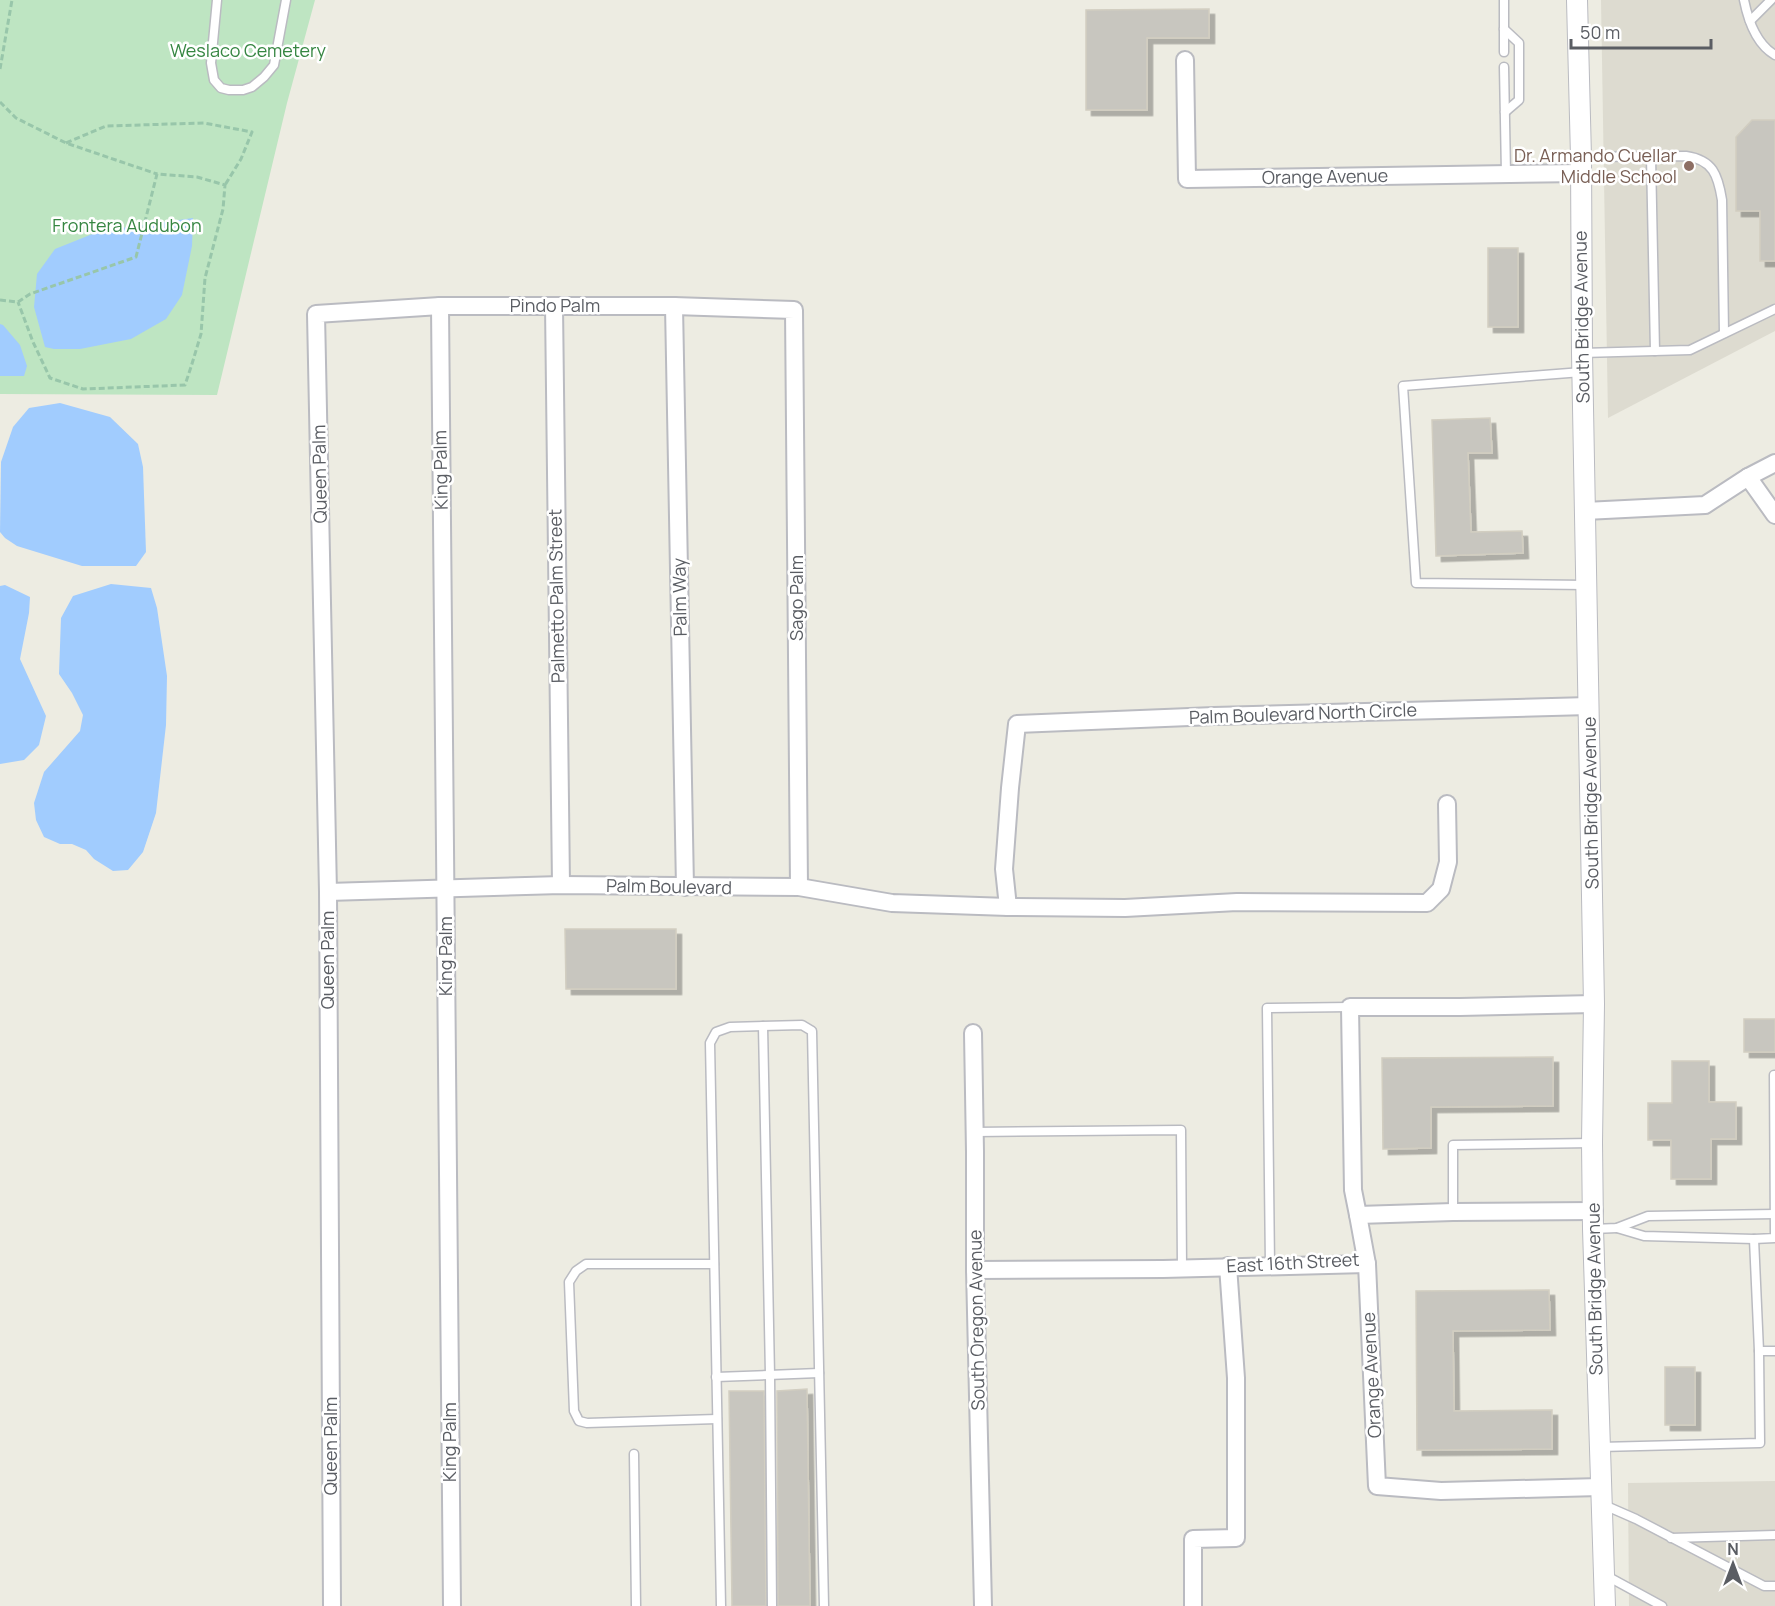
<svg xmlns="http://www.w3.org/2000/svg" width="1775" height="1606" font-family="Manrope,sans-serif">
<defs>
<filter id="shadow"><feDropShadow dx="5.5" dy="5.5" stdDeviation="0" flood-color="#0004"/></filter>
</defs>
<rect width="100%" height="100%" fill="#edece2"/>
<!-- education -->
<g fill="#dddbd0">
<path d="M1601,0H1775V331L1608,418Z"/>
<path d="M1775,1481V1606H1629L1628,1483Z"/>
</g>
<!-- green -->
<path fill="#bee5c2" d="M0,0H315L287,103L217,395L0,394Z"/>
<!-- water -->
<g fill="#a1ccfe">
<path d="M193,218L192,246L182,295L166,319L131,339L80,349H54L45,347L34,307L37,274L55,249L100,231Z"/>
<path d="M0,324L3,325L20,345L27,366L24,376H0Z"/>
<path d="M60,403L110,417L138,444L143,467L146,552L136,566H82L17,546L5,538L0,532L1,462L13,427L29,408Z"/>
<path d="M111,584L151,588L157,608L167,676L166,725L156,813L143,852L128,870L113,871L94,859L86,850L72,844H60L44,837L36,820L34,803L44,772L80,731L83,715L72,693L59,674L61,618L73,596Z"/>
<path d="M5,585L30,597L29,613L20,659L46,716L39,745L24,760L0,764V586Z"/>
</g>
<!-- building -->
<g fill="#c8c6bf" stroke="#d2cec1" stroke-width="1.5" filter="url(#shadow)">
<path d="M1209,9V38H1147V110H1086V10Z"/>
<path d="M1752,120H1775V261H1760V211H1736V137Z"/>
<rect x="1488" y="248" width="30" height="79"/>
<path d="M1490,418L1492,453H1468L1471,532L1522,531L1523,553L1436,556L1432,420Z"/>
<path d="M565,929H676V989H566Z"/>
<rect x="1744" y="1019" width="31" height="33"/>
<path d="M1553,1057V1106L1431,1107V1148L1383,1149L1382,1058Z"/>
<path d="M1672,1061H1709V1102H1736V1139H1711V1179H1671V1140H1648V1103H1672Z"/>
<path d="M1549,1290L1550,1330L1453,1331L1454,1411L1552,1410V1449L1417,1450L1416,1291Z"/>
<rect x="1665" y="1367" width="30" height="58"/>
<path d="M807,1389L810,1606H778L777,1391Z"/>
<path d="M729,1391H764L766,1606H732Z"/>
</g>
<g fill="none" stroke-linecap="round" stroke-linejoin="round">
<!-- service casing -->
<g stroke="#babbc1" stroke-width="11">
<g id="service">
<path d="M217,0L211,63L214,80L221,88L229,90H243L252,87L264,77L274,65L286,0"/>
<path d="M1504,0V52"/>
<path d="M1744,0C1748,20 1756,44 1775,55"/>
<path d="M1750,21L1771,0"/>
<path d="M1504,29L1519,43V100L1505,112"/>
<path d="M1504,67L1506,174"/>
<path d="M1582,157L1686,156C1713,160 1718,175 1722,200L1724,333"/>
<path d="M1651,157L1655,351"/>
<path d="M1582,353L1690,350L1775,309"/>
<path d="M1582,372L1403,386L1416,583L1586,585"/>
<path d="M763,1026L770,1375L772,1606"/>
<path d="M975,1132L1181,1130L1182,1268"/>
<path d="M1453,1212V1145L1592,1143"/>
<path d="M1617,1228L1644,1236L1754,1239L1775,1238L1774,1075"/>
<path d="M1593,1229L1617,1228L1648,1216L1775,1214"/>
<path d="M1754,1239L1759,1351"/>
<path d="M714,1264H586L576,1271L569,1282L574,1411L579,1421L587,1423L717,1419"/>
<path d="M1270,1266L1267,1008L1350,1007"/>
<path d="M716,1377L819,1373"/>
<path d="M1600,1447L1760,1443L1759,1351H1775"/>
<path d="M634,1454L636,1606"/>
<path d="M1604,1505L1636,1519L1764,1586H1775"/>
<path d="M1671,1538L1775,1535"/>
<path d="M1605,1575L1662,1606"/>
<path d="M721,1606L710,1043L716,1032L730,1027L802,1025L812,1031L824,1606"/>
</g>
</g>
<!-- minor casing -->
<g stroke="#babbc1" stroke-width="20">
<g id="minor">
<path d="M1185,60L1187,179L1581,173"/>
<path d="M440,306L452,1606"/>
<path d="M554,306L561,885"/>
<path d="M674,306L685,887"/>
<path d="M1748,477L1775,515"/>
<path d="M1585,511L1705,505L1748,477L1775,463"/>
<path d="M328,892L561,885L799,887L892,903L1008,907L1125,908L1237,902L1427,903L1441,889L1448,862L1447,804"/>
<path d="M1008,907L1004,869L1010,788L1017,724L1214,716L1589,706"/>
<path d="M973,1033L975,1152V1270L983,1606"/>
<path d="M1358,1215L1353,1190L1350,1007H1460L1594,1004"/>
<path d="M1367,1264L1377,1486L1441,1491L1600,1487"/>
<path d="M975,1270L1163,1269L1367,1264L1358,1215L1453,1212L1594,1211"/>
<path d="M332,1606L328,892L316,314L440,306H674L794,310L799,887"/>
<path d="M1193,1606V1539L1236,1538V1378L1228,1266"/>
</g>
</g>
<!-- tertiary casing -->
<g stroke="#babbc1" stroke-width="22">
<path id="tertiary" d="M1577,0L1581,157L1582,353L1594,1004L1592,1143L1593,1229L1605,1606"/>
</g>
<!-- path -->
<g stroke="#98c6aa" stroke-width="3" stroke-dasharray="6 3" stroke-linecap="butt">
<path d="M0,69L12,0"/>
<path d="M0,102L16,118L66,143L157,174"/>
<path d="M66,143L106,126L204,123L252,132L241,159L225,185"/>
<path d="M0,300L18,302L30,294L136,257L157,174L197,177L225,185L223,209L205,278L201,334L191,367L185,385L83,389L50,378L33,342L18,302"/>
</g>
<!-- service -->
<use href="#service" stroke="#fff" stroke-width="8"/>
<!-- minor -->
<use href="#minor" stroke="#fff" stroke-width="16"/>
<!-- tertiary -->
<use href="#tertiary" stroke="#fff" stroke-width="20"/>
</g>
<!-- markers -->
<circle fill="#8d6e63" stroke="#fff" stroke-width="2" cx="1689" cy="166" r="6"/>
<g text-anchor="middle" stroke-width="5" stroke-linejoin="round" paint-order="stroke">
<!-- park labels -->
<g font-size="18" fill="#368642" stroke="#fff">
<text x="248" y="57">Weslaco Cemetery</text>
<text x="127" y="232">Frontera Audubon</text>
</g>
<!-- education labels -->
<g font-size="18" fill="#785e54" stroke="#fff" text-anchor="end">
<text x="1677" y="162">Dr. Armando Cuellar<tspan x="1677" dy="21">Middle School</tspan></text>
</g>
<!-- street labels -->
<g font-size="18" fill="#5a5d63" stroke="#fff">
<text transform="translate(1325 177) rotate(-1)" y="6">Orange Avenue</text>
<text x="555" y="312">Pindo Palm</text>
<text transform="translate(1582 317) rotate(-91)" y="6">South Bridge Avenue</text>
<text transform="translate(441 470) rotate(-91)" y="6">King Palm</text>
<text transform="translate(320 474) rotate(-91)" y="6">Queen Palm</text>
<text transform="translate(557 596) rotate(-91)" y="6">Palmetto Palm Street</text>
<text transform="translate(680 597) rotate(-91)" y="6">Palm Way</text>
<text transform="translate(797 598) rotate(-90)" y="6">Sago Palm</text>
<text transform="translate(1303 714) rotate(-2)" y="6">Palm Boulevard North Circle</text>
<text transform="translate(1591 803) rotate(-91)" y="6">South Bridge Avenue</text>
<text transform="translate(669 887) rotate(1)" y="6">Palm Boulevard</text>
<text transform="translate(446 956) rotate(-90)" y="6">King Palm</text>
<text transform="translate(328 960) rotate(-90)" y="6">Queen Palm</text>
<text transform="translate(1293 1263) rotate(-3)" y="6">East 16th Street</text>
<text transform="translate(1595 1289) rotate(-91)" y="6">South Bridge Avenue</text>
<text transform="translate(977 1320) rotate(-91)" y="6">South Oregon Avenue</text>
<text transform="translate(1372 1375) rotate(-93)" y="6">Orange Avenue</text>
<text transform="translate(450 1442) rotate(-90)" y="6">King Palm</text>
<text transform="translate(331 1446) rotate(-90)" y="6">Queen Palm</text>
</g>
</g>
<!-- north arrow -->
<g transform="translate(1733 1564)" stroke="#ffffff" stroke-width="4.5" paint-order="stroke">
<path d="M0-4.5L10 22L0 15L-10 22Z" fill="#5a5d63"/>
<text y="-9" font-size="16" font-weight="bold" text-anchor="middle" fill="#5a5d63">N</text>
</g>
<!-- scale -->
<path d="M1571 39v9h140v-9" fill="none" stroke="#5a5d63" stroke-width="3"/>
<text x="1580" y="39" font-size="18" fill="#5a5d63" stroke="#ffffff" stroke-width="4.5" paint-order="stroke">50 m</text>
</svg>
